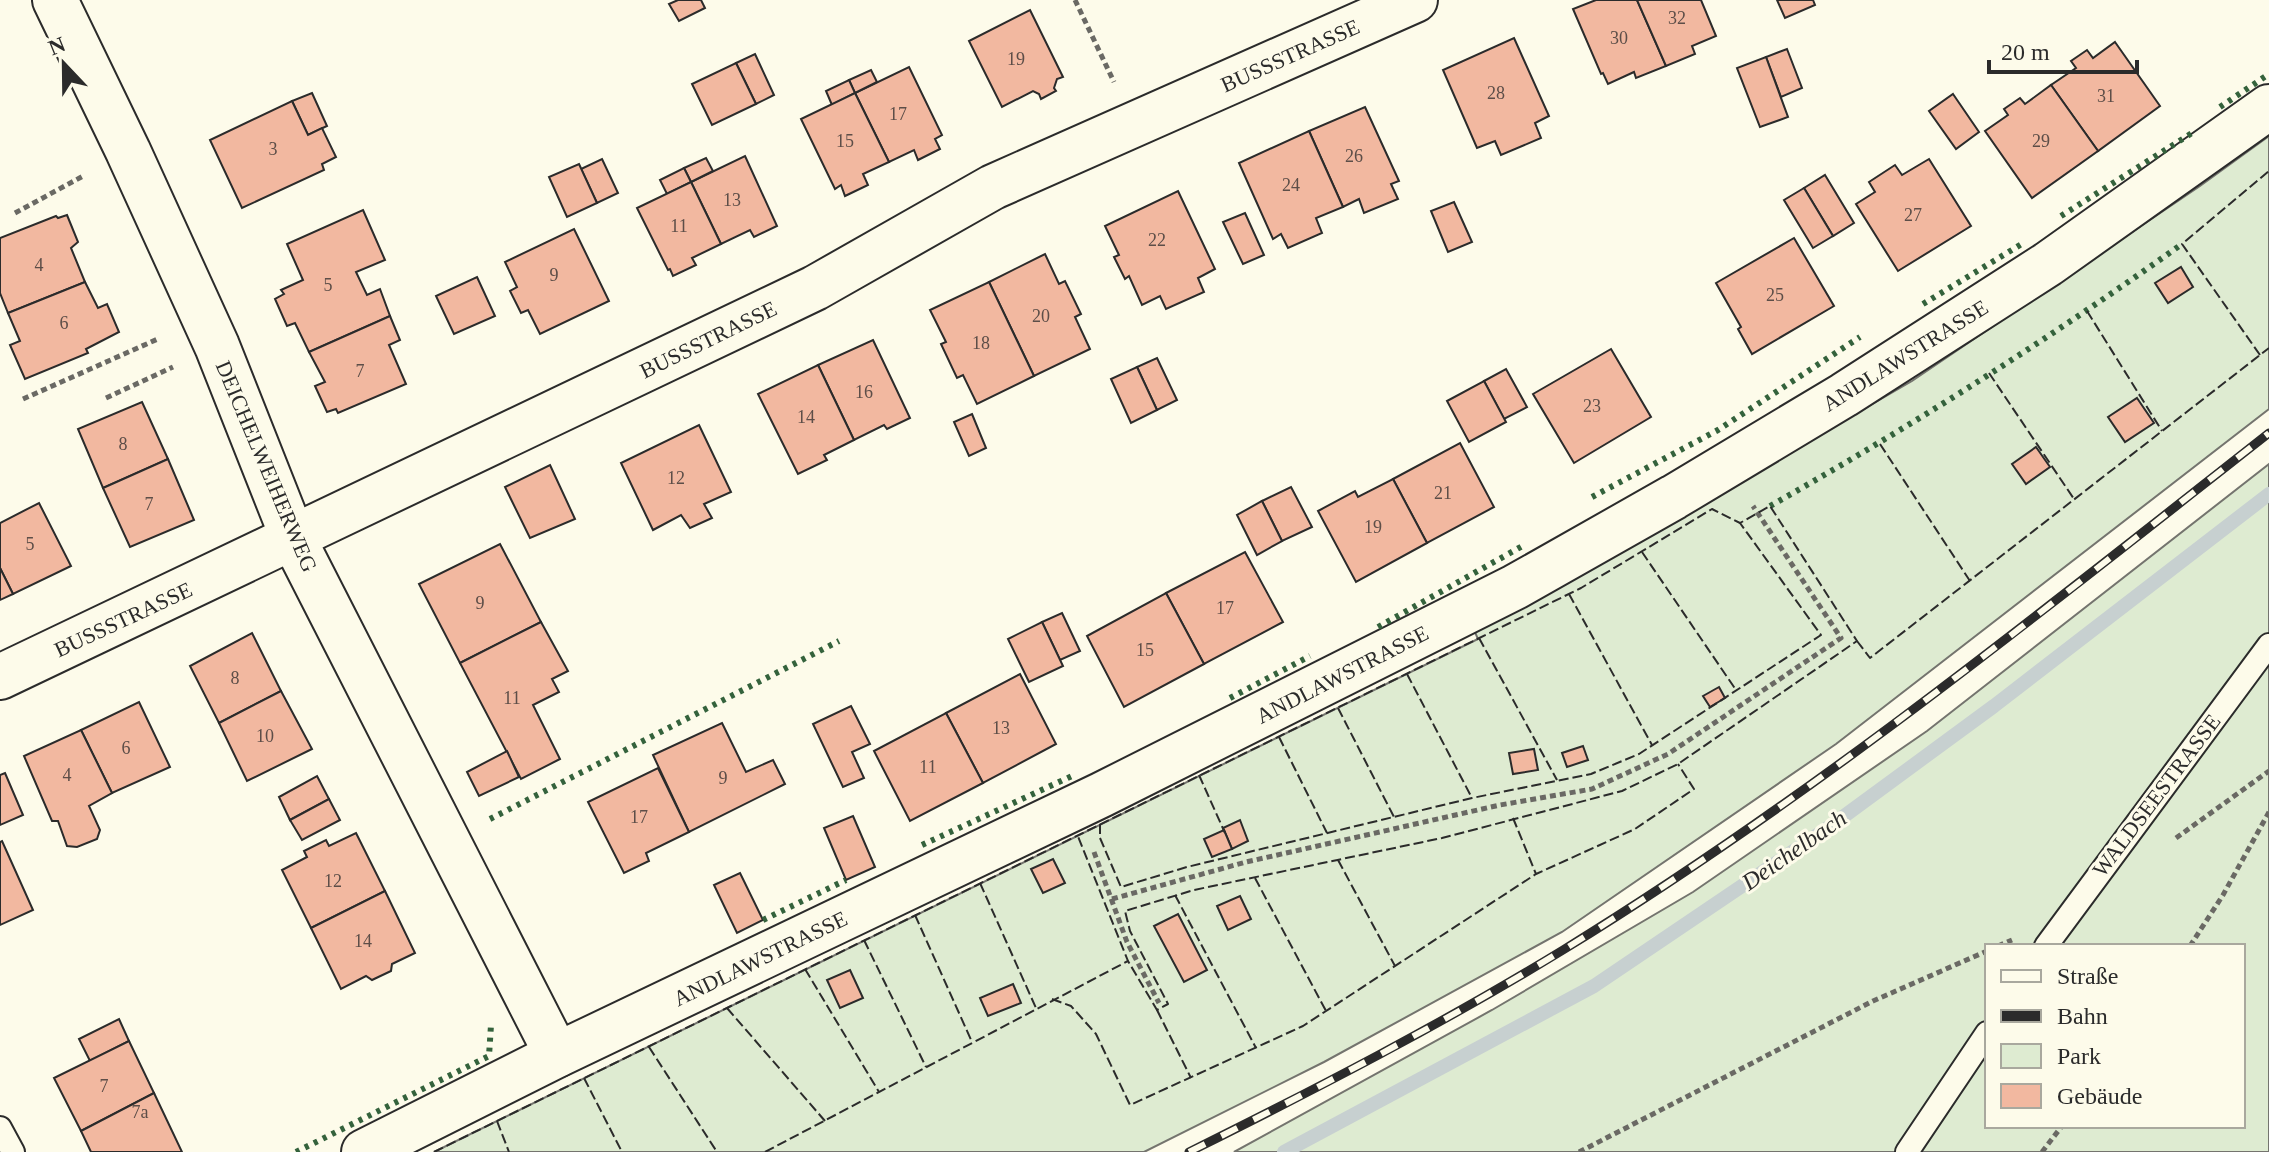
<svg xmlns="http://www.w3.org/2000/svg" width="2269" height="1152" font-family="'Times New Roman',serif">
<rect width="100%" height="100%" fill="#fdfbea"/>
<!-- green -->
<g fill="#deebd1" stroke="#74746e" stroke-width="2" fill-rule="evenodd">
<path d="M2269,136V409L1836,744L1562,932L1324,1062L1144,1152H434L1478,639L1474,630L1705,501L1912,381L2200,186Z"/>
<path d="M2269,464V1152H1234L1492,1010L1693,892L1927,731ZM1987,946H2243V1126H1987Z"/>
</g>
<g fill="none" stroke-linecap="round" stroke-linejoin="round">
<!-- stream -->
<path stroke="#c7d0d0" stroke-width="14" d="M1284,1152L1594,986L1832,825L1994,706L2269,494"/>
</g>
<!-- building -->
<g fill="#f2b8a0" stroke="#2b2b2b" stroke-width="2">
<path d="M678,0H701L705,8L679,21L669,4Z"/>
<path d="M1596,0H1637L1666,66L1636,78L1634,72L1608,84L1603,73L1601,74L1573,9Z"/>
<path d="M1637,0H1701L1716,36L1692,46L1695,54L1666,66Z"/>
<path d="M1777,0H1813L1815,5L1785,18Z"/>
<path d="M1030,10L1063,77L1057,79L1054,88L1056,91L1041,99L1039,94L1033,91L1002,107L969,41Z"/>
<path d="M1514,38L1549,116L1535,123L1541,138L1501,155L1495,141L1477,148L1443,70Z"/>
<path d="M2115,42L2160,106L2098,151L2051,85L2076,68L2071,61L2087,50L2093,58Z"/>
<path d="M1787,49L1802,88L1781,97L1766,57Z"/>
<path d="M755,54L774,95L756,104L736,63Z"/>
<path d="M1766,57L1788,117L1760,127L1737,68Z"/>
<path d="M736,63L756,104L712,125L692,84Z"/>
<path d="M909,67L942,135L935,139L940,149L918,160L914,150L889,162L855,93Z"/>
<path d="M871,70L877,82L855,93L849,80Z"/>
<path d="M849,80L855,93L832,105L826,91Z"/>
<path d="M2051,85L2098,151L2032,198L1985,131L2008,115L2004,109L2020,98L2025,104Z"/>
<path d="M312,93L327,126L308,135L292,101Z"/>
<path d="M855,93L889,162L863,174L868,185L845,196L841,185L835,189L801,119Z"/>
<path d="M1953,94L1979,132L1956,149L1929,111Z"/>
<path d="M292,101L308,135L322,128L336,157L322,164L324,170L242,208L210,140Z"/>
<path d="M1365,107L1399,181L1391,184L1398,199L1364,213L1359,199L1343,207L1309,131Z"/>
<path d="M1309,131L1343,207L1316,218L1322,233L1288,248L1281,234L1273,239L1239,163Z"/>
<path d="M745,156L777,226L754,237L750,230L721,244L691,182Z"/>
<path d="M706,158L713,171L691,182L684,168Z"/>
<path d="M602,159L618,193L597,203L581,169Z"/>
<path d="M1929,159L1971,226L1898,271L1856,204L1875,192L1869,182L1895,165L1902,175Z"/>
<path d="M579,164L597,203L567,217L549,177Z"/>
<path d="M684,168L691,182L667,194L660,180Z"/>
<path d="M1825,175L1854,223L1833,236L1804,188Z"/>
<path d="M691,182L721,244L692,258L696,265L673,276L670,269L668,270L637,208Z"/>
<path d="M1804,188L1833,236L1813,248L1784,200Z"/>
<path d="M1178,191L1215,269L1198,278L1204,292L1166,309L1160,296L1142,305L1129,276L1125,279L1114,257L1119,255L1105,226Z"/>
<path d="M1454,202L1472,242L1448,252L1431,211Z"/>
<path d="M363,210L385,260L356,272L367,295L380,289L390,316L309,352L295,323L287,326L275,299L284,294L281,290L303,280L287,244Z"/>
<path d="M1245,213L1264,255L1243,264L1223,222Z"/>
<path d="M67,215L78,242L71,248L85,282L8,313L0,293V238L56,216L58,218Z"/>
<path d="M574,229L609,301L540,334L528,310L521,313L510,291L517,287L505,262Z"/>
<path d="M1794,238L1834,306L1752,354L1738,329L1741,327L1716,283Z"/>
<path d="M1045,254L1059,284L1065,281L1081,314L1075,317L1090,349L1034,376L989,282Z"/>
<path d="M2181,267L2193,287L2168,303L2155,283Z"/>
<path d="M477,277L495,316L454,334L436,296Z"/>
<path d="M85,282L98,308L107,304L119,332L86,349L88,353L25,379L10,345L20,341L8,313Z"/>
<path d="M989,282L1034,376L977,404L963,375L957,378L941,344L946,342L930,310Z"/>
<path d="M390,316L400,340L389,345L406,384L338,413L336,409L327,412L315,386L325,382L309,352Z"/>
<path d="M873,340L910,418L887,429L884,425L854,440L818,365Z"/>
<path d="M1611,349L1651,417L1574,463L1533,394Z"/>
<path d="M1157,358L1177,400L1157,410L1137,367Z"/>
<path d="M818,365L854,440L824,455L827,460L798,474L758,394Z"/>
<path d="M1137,367L1157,410L1131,423L1111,379Z"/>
<path d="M1506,369L1527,407L1504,419L1484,381Z"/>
<path d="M1484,381L1506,422L1469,442L1447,401Z"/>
<path d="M2137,398L2154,423L2125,442L2108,417Z"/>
<path d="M142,402L168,459L103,488L78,429Z"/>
<path d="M972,414L986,448L969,456L954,422Z"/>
<path d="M699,425L731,492L704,504L712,518L690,528L681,515L653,530L621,463Z"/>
<path d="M1460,443L1494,507L1427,543L1393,479Z"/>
<path d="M2036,447L2050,467L2026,484L2012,464Z"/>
<path d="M168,459L194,520L130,547L103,488Z"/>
<path d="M550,465L575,519L530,538L505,487Z"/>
<path d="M1393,479L1427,543L1356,582L1318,511L1355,491L1358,497Z"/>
<path d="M1291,487L1312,527L1282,541L1262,501Z"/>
<path d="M1262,501L1282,541L1257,555L1237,515Z"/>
<path d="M39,503L71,566L13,594L0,568V523Z"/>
<path d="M500,544L541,622L460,663L419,584Z"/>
<path d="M1245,552L1283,622L1204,664L1166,593Z"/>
<path d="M0,568L13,594L0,600Z"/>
<path d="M1166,593L1204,664L1124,707L1087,636Z"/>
<path d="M1062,613L1080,651L1060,660L1042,622Z"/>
<path d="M541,622L568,671L552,679L559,692L533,705L560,759L521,779L460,663Z"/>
<path d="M1042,622L1063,666L1029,682L1008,639Z"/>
<path d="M252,633L281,691L219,723L190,666Z"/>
<path d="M1020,674L1056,744L983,783L946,713Z"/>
<path d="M1719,687L1725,698L1710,707L1703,696Z"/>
<path d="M281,691L312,749L247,781L219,723Z"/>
<path d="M139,702L170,767L112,793L81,730Z"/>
<path d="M851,706L870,744L852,752L864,778L843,787L813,724Z"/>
<path d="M946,713L983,783L910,821L874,751Z"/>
<path d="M722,723L746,772L773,760L785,784L689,832L653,755Z"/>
<path d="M81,730L112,793L89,806L100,830L97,839L77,847L67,846L58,821H52L24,756Z"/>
<path d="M1583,746L1588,760L1567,767L1562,753Z"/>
<path d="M1534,749L1538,770L1513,774L1509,753Z"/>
<path d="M507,751L519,777L479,796L467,772Z"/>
<path d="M658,768L689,832L646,853L649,861L624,873L588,802Z"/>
<path d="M5,773L23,815L0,825V775Z"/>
<path d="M317,776L329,799L290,820L279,797Z"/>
<path d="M329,799L340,820L302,840L290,820Z"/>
<path d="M853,816L875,867L846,880L824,828Z"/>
<path d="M1240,820L1248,841L1232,849L1223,828Z"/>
<path d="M1224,830L1232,849L1212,857L1204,839Z"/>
<path d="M356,833L385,891L311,928L282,870L307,857L304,851L326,840L329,846Z"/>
<path d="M2,841L33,910L0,925V842Z"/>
<path d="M1053,859L1065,883L1043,893L1031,869Z"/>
<path d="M740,873L763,920L737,933L714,885Z"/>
<path d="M385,891L415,953L392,964L391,971L372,980L366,976L341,989L311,928Z"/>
<path d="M1240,896L1251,919L1228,930L1217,906Z"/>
<path d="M1178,914L1207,970L1184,982L1154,926Z"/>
<path d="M850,970L863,998L840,1008L827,980Z"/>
<path d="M1013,984L1021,1003L988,1016L980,998Z"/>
<path d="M119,1019L129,1041L90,1061L79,1039Z"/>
<path d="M129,1041L154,1093L81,1131L54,1078Z"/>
<path d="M154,1093L182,1152H91L81,1131Z"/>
</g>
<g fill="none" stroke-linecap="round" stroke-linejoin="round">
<!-- lane casing -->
<g stroke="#2b2b2b" stroke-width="26">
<g id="lane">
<path d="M2046,946L2269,645"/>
<path d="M0,1128L13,1152"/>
<path d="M1907,1152L1987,1033"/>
</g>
</g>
<!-- street casing -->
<g stroke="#2b2b2b" stroke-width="48">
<g id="street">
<path d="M55,0L128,151L217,346L293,538L557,1055"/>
<path d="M0,677L815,288L993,187L1415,0"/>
<path d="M364,1152L557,1055L1101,795L1515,587L1674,497L1844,395L2048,264L2269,107"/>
</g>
</g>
<!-- path -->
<g stroke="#6a6964" stroke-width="5" stroke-dasharray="6 4" stroke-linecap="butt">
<path d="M1075,0L1114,82"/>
<path d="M15,213L85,175"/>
<path d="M106,398L173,367"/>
<path d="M23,399L160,338"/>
<path d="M2176,838L2269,771"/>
<path d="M1094,852L1127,942L1159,1003"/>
<path d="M1112,899L1246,862L1500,805L1592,789L1668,754L1841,638L1753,506"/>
<path d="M1998,946L2012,940"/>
<path d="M2190,946L2223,895L2269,812"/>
<path d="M1579,1152L1873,1001L1987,951"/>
<path d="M2042,1152L2062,1126"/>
</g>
<!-- lane -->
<use href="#lane" stroke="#fdfbea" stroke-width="22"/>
<!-- street -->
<use href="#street" stroke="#fdfbea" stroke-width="44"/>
<!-- rail casing -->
<g stroke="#2b2b2b" stroke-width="9">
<path id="rail" d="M1189,1152C1316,1089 1442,1024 1563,950C1811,798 2040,613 2269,433"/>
</g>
<!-- rail -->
<use href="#rail" stroke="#fdfbea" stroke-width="6" stroke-dasharray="18" stroke-linecap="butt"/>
<!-- hedge -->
<g stroke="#34623c" stroke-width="6" stroke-dasharray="4 6" stroke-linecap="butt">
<path d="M2220,107L2269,74"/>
<path d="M2061,216L2192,133"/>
<path d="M1923,304L2025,242"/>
<path d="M1592,497L1718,430L1860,337"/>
<path d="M1770,506C1912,426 2049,339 2182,244"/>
<path d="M1378,627L1526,544"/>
<path d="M1230,698L1310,656"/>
<path d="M490,819L839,641"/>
<path d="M922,845L1072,776"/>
<path d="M763,920L846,880"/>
<path d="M296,1152L489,1056L491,1025"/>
</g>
<!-- fence -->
<g stroke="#2b2b2b" stroke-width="2" stroke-dasharray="10 4" stroke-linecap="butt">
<path d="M2087,311L2162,431"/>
<path d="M2260,355L2182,244L2269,171"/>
<path d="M1989,373L2074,499"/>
<path d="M1880,444L1970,581"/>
<path d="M1642,552L1736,690"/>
<path d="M1569,594L1652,745"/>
<path d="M1479,638L1557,780"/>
<path d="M1857,641L1870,658L2269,348"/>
<path d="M1407,674L1472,798"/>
<path d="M1338,708L1394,817"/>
<path d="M1279,737L1327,833"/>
<path d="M1199,775L1225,833"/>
<path d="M1513,818L1536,874"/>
<path d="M1100,824V838L1121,887L1187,867L1472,798L1591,774L1639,754L1821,635L1740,523"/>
<path d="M1338,860L1395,966"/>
<path d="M1255,878L1326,1011"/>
<path d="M980,883L1036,1008"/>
<path d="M1175,895L1256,1048"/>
<path d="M915,915L972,1042"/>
<path d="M864,940L926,1067"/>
<path d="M805,969L879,1092"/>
<path d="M1052,999L1071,1006L1096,1034L1130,1105L1303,1026L1536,874L1635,829L1694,789L1678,764"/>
<path d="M727,1008L825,1121"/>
<path d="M1157,1010L1191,1078"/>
<path d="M649,1047L717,1152"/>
<path d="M584,1078L622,1152"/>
<path d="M497,1121L509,1152"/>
<path d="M434,1152L1581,588L1712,509L1740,523L1770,506L1857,641L1678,764L1622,791L1442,838L1194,890L1125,911L1130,931L1168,1004L1157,1010L1128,961L1077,834"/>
<path d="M765,1152L1128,961"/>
</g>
</g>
<g text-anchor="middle" stroke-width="6" stroke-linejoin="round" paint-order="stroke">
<!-- number labels -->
<g font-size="18" fill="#5d4e48">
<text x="1677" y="24">32</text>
<text x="1619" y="44">30</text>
<text x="1016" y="65">19</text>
<text x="1496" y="99">28</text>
<text x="2106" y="102">31</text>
<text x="898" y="120">17</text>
<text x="845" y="147">15</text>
<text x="2041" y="147">29</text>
<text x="273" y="155">3</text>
<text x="1354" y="162">26</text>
<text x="1291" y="191">24</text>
<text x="732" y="206">13</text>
<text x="1913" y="221">27</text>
<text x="679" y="232">11</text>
<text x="1157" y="246">22</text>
<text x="39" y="271">4</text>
<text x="554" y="281">9</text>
<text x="328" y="291">5</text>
<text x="1775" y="301">25</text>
<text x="1041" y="322">20</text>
<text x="64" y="329">6</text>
<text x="981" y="349">18</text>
<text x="360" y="377">7</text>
<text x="864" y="398">16</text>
<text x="1592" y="412">23</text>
<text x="806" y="423">14</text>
<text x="123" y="450">8</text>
<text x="676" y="484">12</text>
<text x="1443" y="499">21</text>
<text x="149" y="510">7</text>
<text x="1373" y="533">19</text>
<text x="30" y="550">5</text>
<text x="480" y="609">9</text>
<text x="1225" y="614">17</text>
<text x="1145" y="656">15</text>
<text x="235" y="684">8</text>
<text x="512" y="704">11</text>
<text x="1001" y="734">13</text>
<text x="265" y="742">10</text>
<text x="126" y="754">6</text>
<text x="928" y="773">11</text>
<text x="67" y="781">4</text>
<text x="723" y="784">9</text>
<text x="639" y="823">17</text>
<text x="333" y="887">12</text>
<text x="363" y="947">14</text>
<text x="104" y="1092">7</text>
<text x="140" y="1118">7a</text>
</g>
<!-- street labels -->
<g font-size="22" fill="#2b2b2b" stroke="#fdfbea">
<text transform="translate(1290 55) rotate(-24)" y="8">BUSSSTRASSE</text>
<text transform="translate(708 339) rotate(-26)" y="8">BUSSSTRASSE</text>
<text transform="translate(1905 355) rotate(-32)" y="8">ANDLAWSTRASSE</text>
<text transform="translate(267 466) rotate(67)" y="8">DEICHELWEIHERWEG</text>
<text transform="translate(123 619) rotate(-25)" y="8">BUSSSTRASSE</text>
<text transform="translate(1342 674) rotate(-27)" y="8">ANDLAWSTRASSE</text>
<text transform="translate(2156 795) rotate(-53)" y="8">WALDSEESTRASSE</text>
<text transform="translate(760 958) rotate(-26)" y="8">ANDLAWSTRASSE</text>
</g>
<!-- water labels -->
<g font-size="24" font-style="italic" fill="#2b2b2b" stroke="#fdfbea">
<text transform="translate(1794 850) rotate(-35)" y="8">Deichelbach</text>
</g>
</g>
<!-- legend -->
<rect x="1985" y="944" width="260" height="184" fill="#fdfbea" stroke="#a9a89e" stroke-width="2"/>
<rect x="2001" y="970" width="40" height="12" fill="#fdfbea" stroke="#a9a89e" stroke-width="2"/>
<text x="2057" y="984" font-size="24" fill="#2b2b2b">Straße</text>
<rect x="2001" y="1010" width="40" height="12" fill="#2b2b2b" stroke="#a9a89e" stroke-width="2"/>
<text x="2057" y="1024" font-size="24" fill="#2b2b2b">Bahn</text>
<rect x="2001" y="1044" width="40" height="24" fill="#deebd1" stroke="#a9a89e" stroke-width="2"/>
<text x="2057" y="1064" font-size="24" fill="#2b2b2b">Park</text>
<rect x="2001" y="1084" width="40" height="24" fill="#f2b8a0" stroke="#a9a89e" stroke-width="2"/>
<text x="2057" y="1104" font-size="24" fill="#2b2b2b">Gebäude</text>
<!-- north arrow -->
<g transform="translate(64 64) rotate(338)" stroke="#fdfbea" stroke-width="6" paint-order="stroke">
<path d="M0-6L14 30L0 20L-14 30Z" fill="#2b2b2b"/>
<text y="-12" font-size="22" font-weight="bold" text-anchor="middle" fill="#2b2b2b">N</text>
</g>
<!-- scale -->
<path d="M1989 60v12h148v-12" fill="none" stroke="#2b2b2b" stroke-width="4"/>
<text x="2001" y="60" font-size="24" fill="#2b2b2b" stroke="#fdfbea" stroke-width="6" paint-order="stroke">20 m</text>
</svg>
